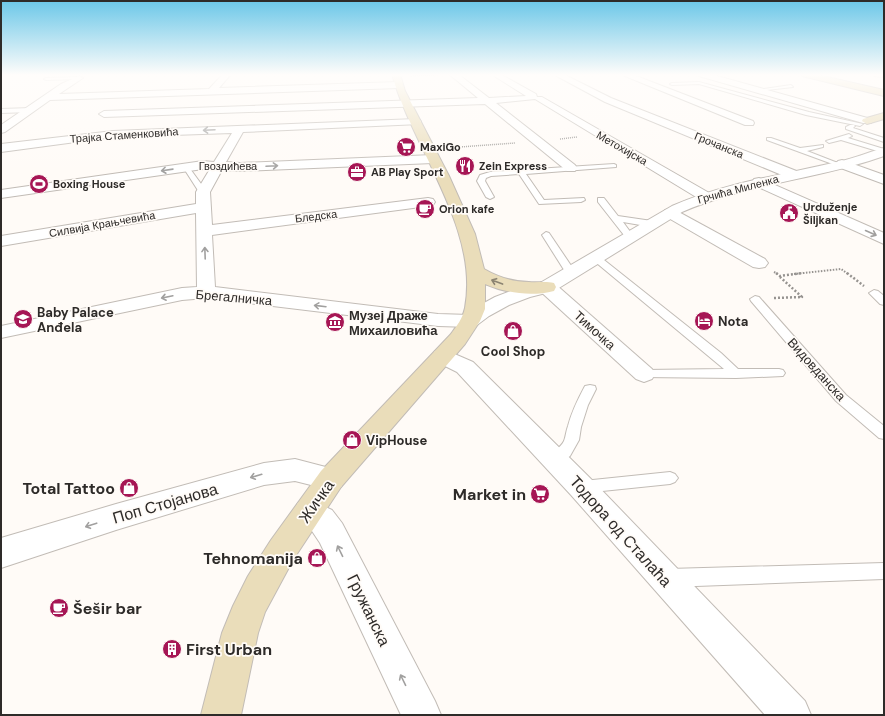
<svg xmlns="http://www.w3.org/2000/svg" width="885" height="716" font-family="'DM Sans',sans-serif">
<rect width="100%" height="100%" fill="#fffbf7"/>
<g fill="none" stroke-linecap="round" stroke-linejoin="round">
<!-- service casing -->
<g stroke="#c2bcb6" stroke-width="2">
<g id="service">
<path d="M78,77L80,79L46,80L44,79L46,78Z"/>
<path d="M699,82L809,112L863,124L860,126L806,115L699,84L672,85L670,84L672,83Z"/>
<path d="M791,85L793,87L758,91L756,90Z"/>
<path d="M1,109L31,108L34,110L31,112L1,113Z"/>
<path d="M850,125H854L855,126L853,128L884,138V142L846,129V127Z"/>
<path d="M849,134L852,136L848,138L884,149V153L841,140L829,143L826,141Z"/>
<path d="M767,138H771L800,148L823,145V147L807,151L843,165L838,166L767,140Z"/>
<path d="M614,164L616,165V167L526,174L544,200L584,198L585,200L581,202L539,204L519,174L491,176L486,178L485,181L494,197L490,199L486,197L477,181L480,175L490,172Z"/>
<path d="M186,165L188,166L207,192L206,194H200L199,192L183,167Z"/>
<path d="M598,198H604L618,216L652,221L656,224L652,227L623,222L634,237L633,239H627L598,202Z"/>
<path d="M546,232L549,233L576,273L574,275H568L566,273L542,235Z"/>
<path d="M596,255L599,256L721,353L738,369H779L783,370L785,373L783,376L736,378L640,377L638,374L640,371L644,370L724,369L593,260L591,258L593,256Z"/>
<path d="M874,290L878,291L884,296V305L880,304L869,293Z"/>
<path d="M755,296L759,297L846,395L884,426V439L879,438L836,401L751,301L750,299Z"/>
<path d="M590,385L595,386L596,389L588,405L581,427L579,440L570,456L560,463L555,465L550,463L548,459C552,451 560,449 564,441C566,436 566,431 568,426C572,411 578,399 585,386Z"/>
<path d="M670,472L675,474L678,478L675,482L670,484L583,493L578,492L575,487L578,482L583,481Z"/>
<path d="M884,563V579L669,587L663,584L660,578L663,572L669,569Z"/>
</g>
</g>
<!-- minor casing -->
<g stroke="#c2bcb6" stroke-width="2">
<g id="minor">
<path d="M223,74H231L219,88L399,82L403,85L399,88L50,100L5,132L1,133V125L61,84L79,76L83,78L59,94L209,89Z"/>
<path d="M449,74H458L489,98L526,96L491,74H500L536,94L537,97H542L711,194L713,197L711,200L706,201L701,200L535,99L496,103L575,165L577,168L575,171H567L485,104L104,117L99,114L104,111L478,98Z"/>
<path d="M553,74H563L611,98L799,172L801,175L799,178H789L605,102Z"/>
<path d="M620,74H631L753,121L754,123L753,125H745Z"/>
<path d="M698,74H710L871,119L872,121L871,123H863L699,76Z"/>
<path d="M873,74H884V77L874,76Z"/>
<path d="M416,119L420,120L421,122L420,124L243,132L226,162L240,163L433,155L437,156L439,159L437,162L433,163L240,171L222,170L210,192L212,225L428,198L433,199L435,202L433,205L428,206L212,235L215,287L438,314L470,315L477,317L480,321L477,325L470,327L438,326L206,298L182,300L1,338V326L182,288L197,287L196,213L1,246V236L196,204V192L210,169H203L1,198V190L203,161L214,162L232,133L113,137L1,152V144L113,131Z"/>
<path d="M842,160L884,175V184L838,167L836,164L838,161Z"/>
<path d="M759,178L884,233V244L754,185L752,182L754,179Z"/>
<path d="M670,209L675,210L765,259L768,263L765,267L759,268L753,267L665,216L663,213L665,210Z"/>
<path d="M547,281L554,283L652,369L655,374L652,379L644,382L636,379L540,291L538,287L540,283Z"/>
<path d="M443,349L473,362L591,479L805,701L811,715H765L571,495L457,372L435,361L432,356L435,351Z"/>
<path d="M308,499L332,510L342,523L435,701L441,715H401L320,543L310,528L298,521L293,512L298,503Z"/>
</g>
</g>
<!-- tertiary casing -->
<g stroke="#c2bcb6" stroke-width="2">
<g id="tertiary">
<path d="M884,148V156L869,161C807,180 742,186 682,212L554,291L530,297L509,305L489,316L477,325L470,327L463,325L460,321L463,317L475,308L495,297L516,289L540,283L672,206C725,183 781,175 837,162C853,159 868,152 884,148Z"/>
<path d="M295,459L341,471L345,479L341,487L331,490L295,481L264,485L116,530L1,568V538L116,504L264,463Z"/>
</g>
</g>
<!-- secondary casing -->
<g stroke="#c2bcb6" stroke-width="2">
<g id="secondary">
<path d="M392,74H400L405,91L449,176L475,234L484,269C498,277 512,282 529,282C537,283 545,281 554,283L556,287L554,291C531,297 506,293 485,284V309L480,321L465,344L341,487L293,560L265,612L258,633L241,715H201L222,633L233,606L248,576L271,540L321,471L451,334C456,327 463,318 465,308C480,228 412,148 392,74Z"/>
<path d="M801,74H814L884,90V96L802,76Z"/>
<path d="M884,113V119L867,124L862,121L863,119Z"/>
</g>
</g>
<!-- path-far3 -->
<path stroke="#969390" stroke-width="1" stroke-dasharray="1 1" stroke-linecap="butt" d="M411,76L438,75"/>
<!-- path-far2 -->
<g stroke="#969390" stroke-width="1.5" stroke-dasharray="1 1" stroke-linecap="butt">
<path d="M560,139L577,137"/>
<path d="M446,148L515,143"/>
</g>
<!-- path-far1 -->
<g stroke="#969390" stroke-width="2" stroke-dasharray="1.5 1.5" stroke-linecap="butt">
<path d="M774,272L778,274"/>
<path d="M794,274L841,269L848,274"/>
</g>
<!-- path -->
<g stroke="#969390" stroke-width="2.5" stroke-dasharray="2 2" stroke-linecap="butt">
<path d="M776,273L780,276L803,273"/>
<path d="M847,273L864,286"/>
<path d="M774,298L802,297L780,277"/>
</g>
<!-- service -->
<use href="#service" fill="#fff" fill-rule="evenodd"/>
<!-- minor -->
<use href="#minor" fill="#fff" fill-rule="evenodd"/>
<!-- tertiary -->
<use href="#tertiary" fill="#fff" fill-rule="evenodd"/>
<!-- secondary -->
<use href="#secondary" fill="#eaddba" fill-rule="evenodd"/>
</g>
<!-- one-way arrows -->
<defs><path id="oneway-shaft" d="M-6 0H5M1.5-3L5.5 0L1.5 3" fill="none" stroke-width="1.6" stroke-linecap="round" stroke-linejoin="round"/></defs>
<g stroke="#a1a09f">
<use href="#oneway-shaft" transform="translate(209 130) rotate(177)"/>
<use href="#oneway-shaft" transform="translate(272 166) rotate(-3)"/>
<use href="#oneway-shaft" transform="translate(167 170) rotate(172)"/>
<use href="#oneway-shaft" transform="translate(871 233) rotate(24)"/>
<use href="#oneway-shaft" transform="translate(205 253) rotate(-92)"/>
<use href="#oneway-shaft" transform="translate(167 297) rotate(168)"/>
<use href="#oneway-shaft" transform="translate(320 306) rotate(-173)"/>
<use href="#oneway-shaft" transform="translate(256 476) rotate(164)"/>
<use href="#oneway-shaft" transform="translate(91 525) rotate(162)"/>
<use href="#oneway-shaft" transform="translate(340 551) rotate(-116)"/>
<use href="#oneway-shaft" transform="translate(403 680) rotate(-116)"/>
</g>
<use stroke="#8c8472" href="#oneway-shaft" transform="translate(497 282) rotate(-160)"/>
<!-- sky -->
<linearGradient id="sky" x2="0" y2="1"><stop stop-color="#6bc7e8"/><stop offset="0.43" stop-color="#fffdfb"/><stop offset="1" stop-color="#fffdfb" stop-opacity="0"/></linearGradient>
<rect width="885" height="174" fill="url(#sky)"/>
<!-- icons -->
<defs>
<g id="supermarket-disc" transform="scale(1)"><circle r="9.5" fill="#a61655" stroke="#fffbf7"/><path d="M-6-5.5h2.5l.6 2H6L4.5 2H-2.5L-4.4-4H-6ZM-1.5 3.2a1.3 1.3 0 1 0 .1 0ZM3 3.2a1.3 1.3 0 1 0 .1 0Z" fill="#fff"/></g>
<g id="restaurant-disc" transform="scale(1)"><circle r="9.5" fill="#a61655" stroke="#fffbf7"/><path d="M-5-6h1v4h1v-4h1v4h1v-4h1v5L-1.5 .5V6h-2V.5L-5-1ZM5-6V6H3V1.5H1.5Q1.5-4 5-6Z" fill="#fff"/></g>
<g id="office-disc" transform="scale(1)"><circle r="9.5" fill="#a61655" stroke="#fffbf7"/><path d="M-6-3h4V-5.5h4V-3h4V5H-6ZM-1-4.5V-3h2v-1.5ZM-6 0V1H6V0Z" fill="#fff"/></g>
<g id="stadium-disc" transform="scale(1)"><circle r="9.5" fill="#a61655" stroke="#fffbf7"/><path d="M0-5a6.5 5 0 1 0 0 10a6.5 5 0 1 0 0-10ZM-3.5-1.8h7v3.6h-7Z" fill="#fff"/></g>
<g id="cafe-disc" transform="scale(1)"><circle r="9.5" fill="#a61655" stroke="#fffbf7"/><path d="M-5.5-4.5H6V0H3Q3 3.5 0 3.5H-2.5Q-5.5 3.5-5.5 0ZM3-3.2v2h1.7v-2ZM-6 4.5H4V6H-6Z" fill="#fff"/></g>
<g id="civic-disc" transform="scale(1)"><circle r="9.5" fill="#a61655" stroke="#fffbf7"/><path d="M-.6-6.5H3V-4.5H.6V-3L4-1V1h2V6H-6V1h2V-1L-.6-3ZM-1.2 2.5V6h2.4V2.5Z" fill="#fff"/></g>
<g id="school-disc" transform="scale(1)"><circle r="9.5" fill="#a61655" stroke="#fffbf7"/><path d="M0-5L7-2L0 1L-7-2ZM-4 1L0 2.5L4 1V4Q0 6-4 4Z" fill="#fff"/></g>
<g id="hotel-disc" transform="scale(1)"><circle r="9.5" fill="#a61655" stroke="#fffbf7"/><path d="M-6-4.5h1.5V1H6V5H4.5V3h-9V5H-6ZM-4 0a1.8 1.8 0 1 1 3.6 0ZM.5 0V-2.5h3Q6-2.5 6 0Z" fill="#fff"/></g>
<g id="museum-disc" transform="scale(1)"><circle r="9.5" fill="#a61655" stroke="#fffbf7"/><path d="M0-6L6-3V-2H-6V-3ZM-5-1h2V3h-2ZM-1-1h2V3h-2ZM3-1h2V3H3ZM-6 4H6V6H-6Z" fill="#fff"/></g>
<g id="shop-disc" transform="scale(1)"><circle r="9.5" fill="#a61655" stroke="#fffbf7"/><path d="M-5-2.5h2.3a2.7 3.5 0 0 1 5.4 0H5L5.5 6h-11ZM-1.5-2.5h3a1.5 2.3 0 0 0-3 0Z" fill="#fff"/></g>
<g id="building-disc" transform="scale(1)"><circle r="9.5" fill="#a61655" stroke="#fffbf7"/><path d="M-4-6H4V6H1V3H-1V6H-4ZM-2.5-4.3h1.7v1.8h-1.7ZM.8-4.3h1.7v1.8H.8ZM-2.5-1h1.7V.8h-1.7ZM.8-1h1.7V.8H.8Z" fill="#fff"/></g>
</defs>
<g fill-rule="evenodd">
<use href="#supermarket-disc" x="406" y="147"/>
<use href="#restaurant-disc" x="465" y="166"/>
<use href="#office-disc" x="357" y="172"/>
<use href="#stadium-disc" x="39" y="184"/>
<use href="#cafe-disc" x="425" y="209"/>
<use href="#civic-disc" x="789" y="213"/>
<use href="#school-disc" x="23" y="319"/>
<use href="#hotel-disc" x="704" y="321"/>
<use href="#museum-disc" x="335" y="322"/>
<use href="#shop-disc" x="513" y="331"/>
<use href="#shop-disc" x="352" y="440"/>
<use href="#shop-disc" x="129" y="488"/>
<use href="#supermarket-disc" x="540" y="494"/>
<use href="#shop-disc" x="317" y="558"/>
<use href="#cafe-disc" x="59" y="608"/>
<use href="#building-disc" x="172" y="649"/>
</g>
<g text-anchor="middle" stroke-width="3.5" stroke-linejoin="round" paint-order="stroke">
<!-- far-street labels -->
<g font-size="11" fill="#2e2b29" stroke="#fffbf7">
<text transform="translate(124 135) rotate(-4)" y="4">Трајка Стаменковића</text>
<text transform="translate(719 145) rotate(22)" y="4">Грочанска</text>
<text transform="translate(622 148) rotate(30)" y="4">Метохијска</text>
<text x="228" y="170">Гвоздићева</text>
<text transform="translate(738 189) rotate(-15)" y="4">Грчића Миленка</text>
<text transform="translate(316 216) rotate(-7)" y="4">Бледска</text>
<text transform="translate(102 224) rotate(-10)" y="4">Силвија Крањчевића</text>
</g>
<!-- far-poi labels -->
<g font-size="11" font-weight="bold" fill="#2e2b29" stroke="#fffbf7" text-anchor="start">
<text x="420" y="151">MaxiGo</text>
<text x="479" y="170">Zein Express</text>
<text x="371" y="176">AB Play Sport</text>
<text x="53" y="188">Boxing House</text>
<text x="803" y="211">Urduženje<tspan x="803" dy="13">Šiljkan</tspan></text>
<text x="439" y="213">Orion kafe</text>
</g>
<!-- street labels -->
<g font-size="13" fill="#2e2b29" stroke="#fffbf7">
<text transform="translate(234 297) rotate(5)" y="5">Брегалничка</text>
<text transform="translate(595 330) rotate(42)" y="5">Тимочка</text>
<text transform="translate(817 369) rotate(48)" y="5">Видовданска</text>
</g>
<!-- poi labels -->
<g font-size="13" font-weight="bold" fill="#2e2b29" stroke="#fffbf7" text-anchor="start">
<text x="37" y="317">Baby Palace<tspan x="37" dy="15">Anđela</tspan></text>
<text x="349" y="320">Музеј Драже<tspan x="349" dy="15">Михаиловића</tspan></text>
<text x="718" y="326">Nota</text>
<text x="513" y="356" text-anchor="middle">Cool Shop</text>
<text x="366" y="445">VipHouse</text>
</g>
<!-- near-poi labels -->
<g font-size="16" font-weight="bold" fill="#2e2b29" stroke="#fffbf7" text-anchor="end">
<text x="115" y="494">Total Tattoo</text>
<text x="526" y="500">Market in</text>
<text x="303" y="564">Tehnomanija</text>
<text x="73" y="614" text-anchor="start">Šešir bar</text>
<text x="186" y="655" text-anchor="start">First Urban</text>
</g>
<!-- near-street labels -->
<g font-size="16" fill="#2e2b29" stroke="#fffbf7">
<text transform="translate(316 501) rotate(-55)" y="6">Жичка</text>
<text transform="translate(165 503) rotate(-16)" y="6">Поп Стојанова</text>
<text transform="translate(621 531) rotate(48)" y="6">Тодора од Сталаћа</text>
<text transform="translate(369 610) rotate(64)" y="6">Гружанска</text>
</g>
</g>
<!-- border -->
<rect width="885" height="716" fill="none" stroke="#2e2b29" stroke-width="4"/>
</svg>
